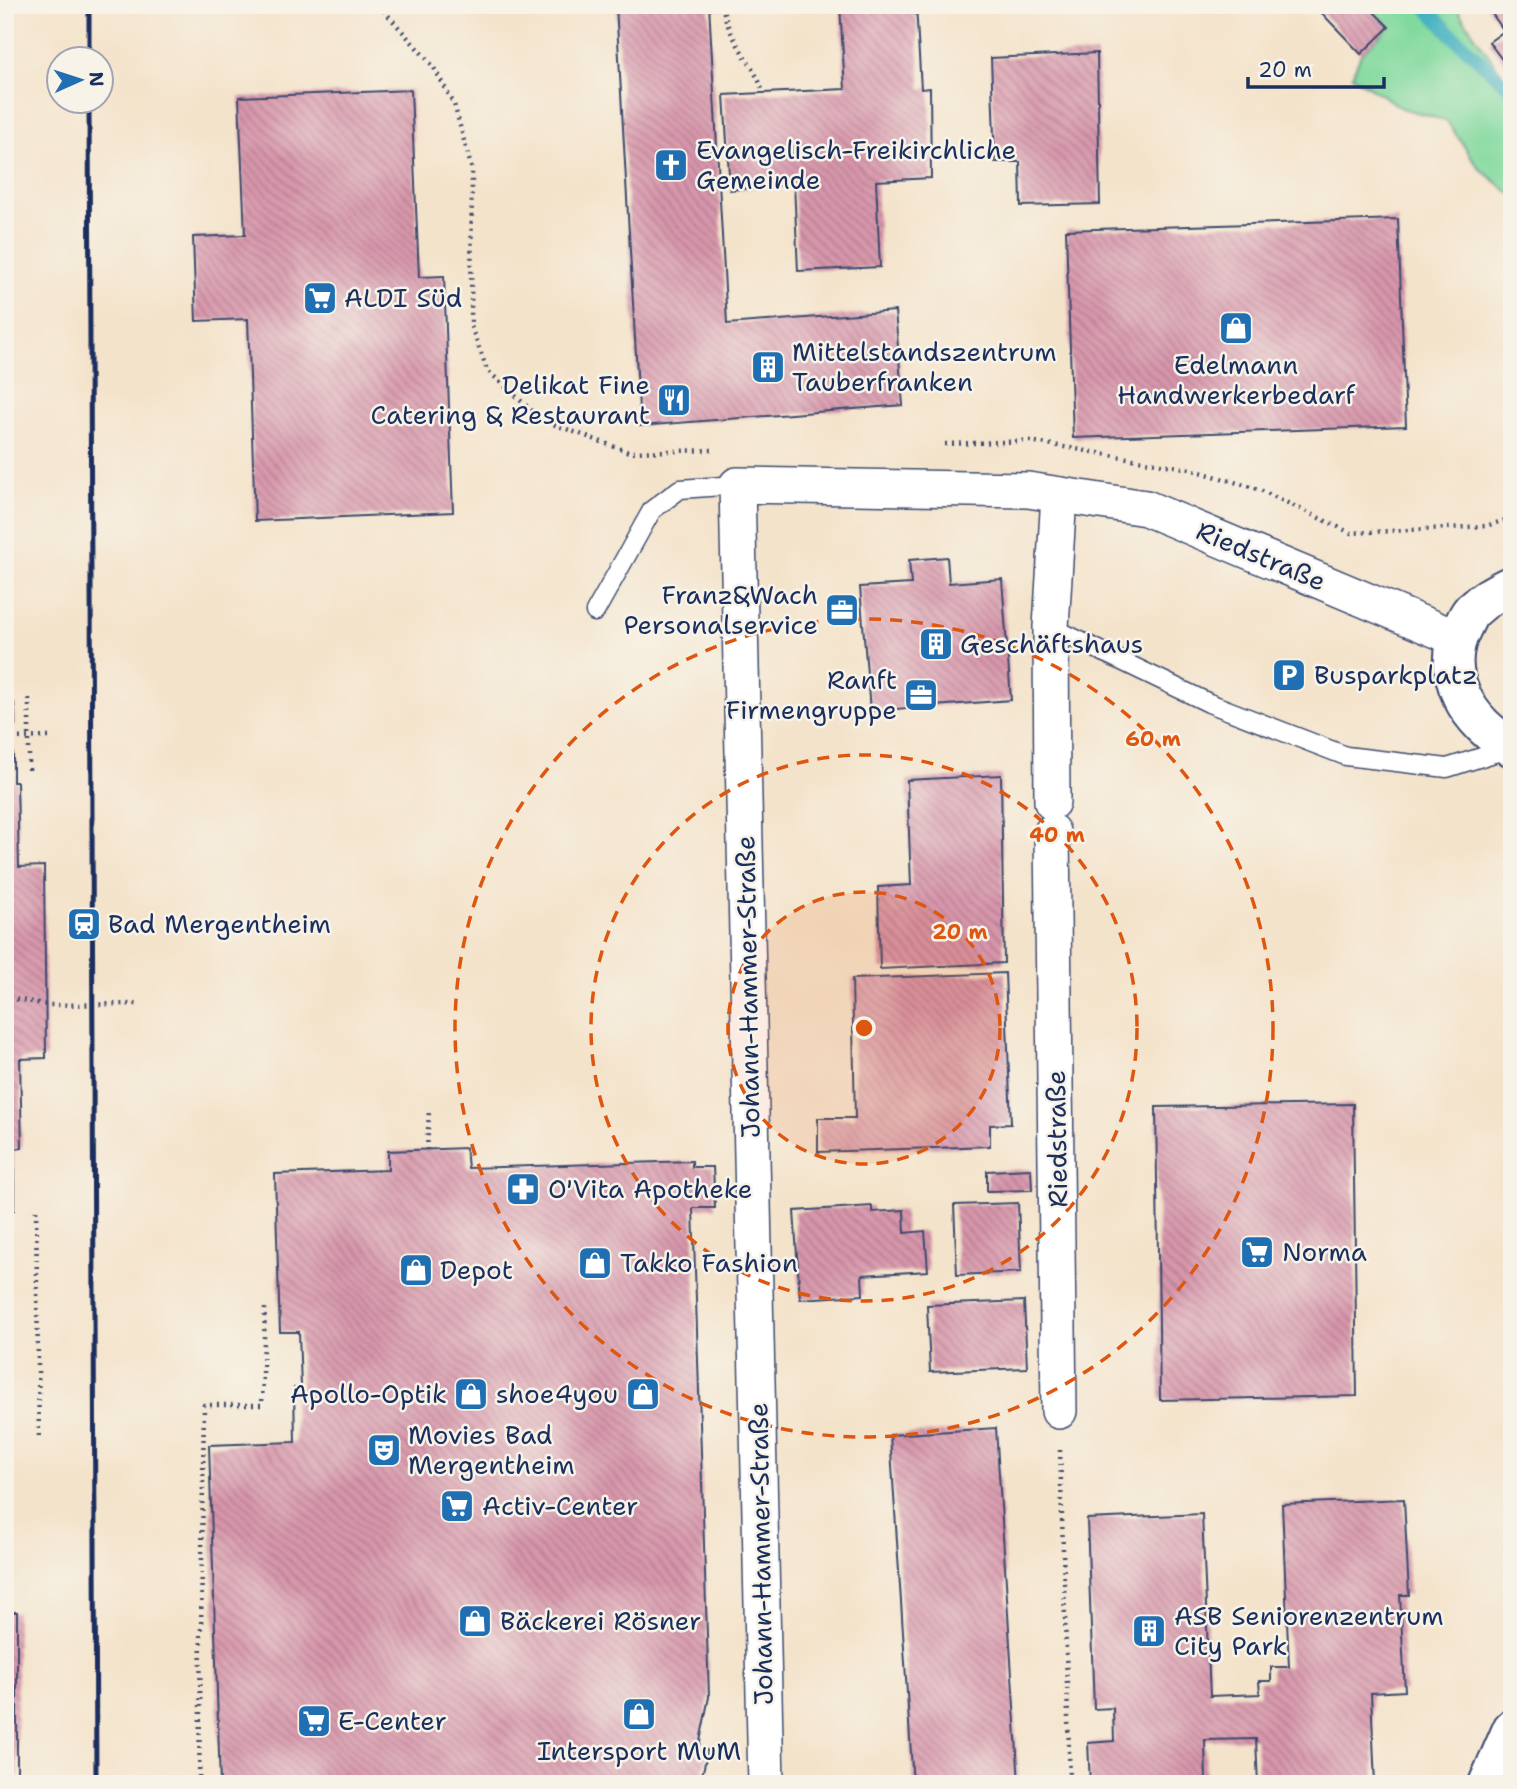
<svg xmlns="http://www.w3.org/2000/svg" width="1517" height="1789" font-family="'Shantell Sans',sans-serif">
<defs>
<pattern id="building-back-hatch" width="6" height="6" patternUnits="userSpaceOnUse" patternTransform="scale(1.75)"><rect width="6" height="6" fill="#d896ab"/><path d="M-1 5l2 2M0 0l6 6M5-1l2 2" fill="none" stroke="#ae7b8e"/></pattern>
</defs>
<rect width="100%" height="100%" fill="#f7f3e8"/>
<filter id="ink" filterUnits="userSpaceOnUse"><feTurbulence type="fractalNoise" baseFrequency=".0143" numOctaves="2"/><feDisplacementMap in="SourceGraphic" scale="14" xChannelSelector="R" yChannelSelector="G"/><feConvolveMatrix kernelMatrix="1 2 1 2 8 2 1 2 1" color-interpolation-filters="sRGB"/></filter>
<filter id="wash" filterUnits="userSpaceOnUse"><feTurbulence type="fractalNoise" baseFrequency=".00686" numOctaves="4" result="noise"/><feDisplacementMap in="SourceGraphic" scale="28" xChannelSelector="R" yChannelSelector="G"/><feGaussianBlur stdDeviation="1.57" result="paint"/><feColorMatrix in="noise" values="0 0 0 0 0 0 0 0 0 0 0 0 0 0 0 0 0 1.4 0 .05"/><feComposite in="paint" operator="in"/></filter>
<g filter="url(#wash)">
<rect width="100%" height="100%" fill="#f4e3cb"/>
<!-- grass -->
<path fill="#81d99e" stroke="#4e847e" stroke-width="2" d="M1367,5H1454L1512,89V195L1479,168L1447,121L1402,108L1352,76L1361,54L1389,27Z"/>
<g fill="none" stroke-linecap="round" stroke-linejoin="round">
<!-- stream -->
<path stroke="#43b1bf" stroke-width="14" d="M1424,5L1451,34L1512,90"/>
</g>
<g id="blocks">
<!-- building -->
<g fill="url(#building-back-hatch)">
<path d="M616,5H709L727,324L895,311L903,405L640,426Z"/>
<path d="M840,5H916L921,89L930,88L931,178L876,181L880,267L798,271L794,184L730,190L724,95L845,89Z"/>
<path d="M1314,5H1367L1389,27L1361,54Z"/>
<path d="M1486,5H1512V73L1489,42L1504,31Z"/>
<path d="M1097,53L1100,204L1021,206L1020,162H995L991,58Z"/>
<path d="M411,90L419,277L444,276L453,512L255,521L248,319L196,321L193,237L245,235L239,97Z"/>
<path d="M1398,219L1406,426L1073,438L1066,230Z"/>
<rect x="1509" y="408" width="3" height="26"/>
<path d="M947,557L949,583L1002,579L1011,700L870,711L860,587L911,584L909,560Z"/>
<path d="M5,703H14L15,725L5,726Z"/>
<path d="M5,753H13V782H17L19,867L44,866L46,1058L20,1059L22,1148L14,1149V1210H5Z"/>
<path d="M1001,775L1004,963L880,969L878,887L911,885L907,780Z"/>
<path d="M1005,973L1011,1124L990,1125V1146L818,1152V1118H855L852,979Z"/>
<path d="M1353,1104L1357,1396L1160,1400L1156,1107Z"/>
<path d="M466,1148L468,1168L692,1161V1167H713L715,1208H693L709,1697L698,1751L708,1750L700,1784H220L209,1445L295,1442L294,1388L301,1387L299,1332H280L275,1174L388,1170V1151Z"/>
<path d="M1031,1169L1032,1190L987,1191V1171Z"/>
<path d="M1018,1203L1021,1272L957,1275L954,1205Z"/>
<path d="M872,1206V1212L904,1210L905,1233L925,1231L928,1271L862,1275L863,1295L800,1299L794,1211Z"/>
<path d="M1024,1301L1027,1368L930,1372L927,1305Z"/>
<path d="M996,1428L1019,1784H913L890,1435Z"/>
<path d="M1404,1499L1409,1595H1400L1405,1691L1371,1693L1375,1784H1258L1256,1739L1205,1740L1206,1784H1090L1088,1743L1114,1741L1113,1708L1094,1709L1087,1519L1202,1514L1210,1696L1260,1694L1259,1681H1271V1667H1289L1282,1504Z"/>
<rect x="5" y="1612" width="12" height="172"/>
</g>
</g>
</g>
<g filter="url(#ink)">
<use href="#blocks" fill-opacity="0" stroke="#3c4a6e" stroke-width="2"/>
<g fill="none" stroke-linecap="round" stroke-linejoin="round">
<!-- service casing -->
<g stroke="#3c4a6e" stroke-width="21">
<g id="service">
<path d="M595,612L652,510L680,489L737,485"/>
<path d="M1051,627L1209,703L1346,756L1447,768L1510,748"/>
</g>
</g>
<!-- minor casing -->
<g stroke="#3c4a6e" stroke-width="38">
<g id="minor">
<path d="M1052,802L1051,627L1059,495"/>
<path d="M1052,832L1059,1411"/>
<path d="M766,1784L737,485L1028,490L1146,508L1456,638"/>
</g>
</g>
<!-- tertiary casing -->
<g stroke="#3c4a6e" stroke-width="42">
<g id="tertiary">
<path d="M1512,585C1499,591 1485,598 1475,608C1469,612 1466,620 1463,626C1437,674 1469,724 1512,747"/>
<path d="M1488,1784L1512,1729"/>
</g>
</g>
<!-- path -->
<g stroke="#3c4a6e" stroke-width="4.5" stroke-dasharray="2 5" stroke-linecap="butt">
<path d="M379,5L433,66L454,104L472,170L471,326L487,370L542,420L629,452L715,450"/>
<path d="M723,5C724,36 763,75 762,93"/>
<path d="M945,444L1030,441L1190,469L1258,489L1351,533L1486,526L1512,518"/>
<path d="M29,698V770"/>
<path d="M5,738L50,737"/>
<path d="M9,998L49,1005L140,1004"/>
<path d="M427,1150L429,1110"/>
<path d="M36,1210L39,1440"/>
<path d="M1060,1450L1070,1784"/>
<path d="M199,1784L204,1405H262L265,1308"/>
</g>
<!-- service -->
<use href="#service" stroke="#fff" stroke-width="18"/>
<!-- minor -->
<use href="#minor" stroke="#fff" stroke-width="35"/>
<!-- tertiary -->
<use href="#tertiary" stroke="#fff" stroke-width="38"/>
<!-- rail -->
<g stroke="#1b2f5e" stroke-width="5">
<path d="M89,5V60"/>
<path d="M89,102L96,1784"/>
</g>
</g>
</g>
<!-- distance rings -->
<circle cx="864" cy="1028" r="136" fill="#de5710" fill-opacity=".12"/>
<g fill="none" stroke="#de5710" stroke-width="3.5" stroke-dasharray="12 9">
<circle cx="864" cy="1028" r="136"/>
<circle cx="864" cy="1028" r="273"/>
<circle cx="864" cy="1028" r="409"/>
</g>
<!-- icons -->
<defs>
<g id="church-square" transform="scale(1.75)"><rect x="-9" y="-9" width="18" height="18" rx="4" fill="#1f6fb2" stroke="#f7f3e8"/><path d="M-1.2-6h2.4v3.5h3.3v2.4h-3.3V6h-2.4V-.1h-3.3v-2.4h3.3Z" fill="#fff"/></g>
<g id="supermarket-square" transform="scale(1.75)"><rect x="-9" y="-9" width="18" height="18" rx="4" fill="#1f6fb2" stroke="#f7f3e8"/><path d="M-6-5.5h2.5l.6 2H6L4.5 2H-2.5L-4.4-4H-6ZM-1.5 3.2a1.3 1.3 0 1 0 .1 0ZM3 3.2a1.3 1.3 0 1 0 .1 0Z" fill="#fff"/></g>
<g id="shop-square" transform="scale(1.75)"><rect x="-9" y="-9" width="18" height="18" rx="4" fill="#1f6fb2" stroke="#f7f3e8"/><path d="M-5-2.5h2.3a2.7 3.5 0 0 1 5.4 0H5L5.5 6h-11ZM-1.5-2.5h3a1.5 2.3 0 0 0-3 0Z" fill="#fff"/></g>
<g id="building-square" transform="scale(1.75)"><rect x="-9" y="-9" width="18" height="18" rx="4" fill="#1f6fb2" stroke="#f7f3e8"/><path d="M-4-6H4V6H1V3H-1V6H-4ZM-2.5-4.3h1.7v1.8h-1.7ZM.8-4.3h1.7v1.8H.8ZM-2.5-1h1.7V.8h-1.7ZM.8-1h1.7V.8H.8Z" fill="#fff"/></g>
<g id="restaurant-square" transform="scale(1.75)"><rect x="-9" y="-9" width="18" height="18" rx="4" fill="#1f6fb2" stroke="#f7f3e8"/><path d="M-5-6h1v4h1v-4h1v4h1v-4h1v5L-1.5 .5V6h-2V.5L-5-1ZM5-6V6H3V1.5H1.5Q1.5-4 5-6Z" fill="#fff"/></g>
<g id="office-square" transform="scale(1.75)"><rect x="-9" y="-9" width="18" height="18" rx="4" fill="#1f6fb2" stroke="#f7f3e8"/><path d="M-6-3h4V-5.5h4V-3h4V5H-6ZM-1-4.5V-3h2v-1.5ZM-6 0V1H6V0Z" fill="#fff"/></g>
<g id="parking-square" transform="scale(1.75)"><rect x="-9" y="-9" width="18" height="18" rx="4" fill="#1f6fb2" stroke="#f7f3e8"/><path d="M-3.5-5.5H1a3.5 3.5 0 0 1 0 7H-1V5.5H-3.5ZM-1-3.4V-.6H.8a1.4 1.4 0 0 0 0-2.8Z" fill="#fff"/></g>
<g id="station-square" transform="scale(1.75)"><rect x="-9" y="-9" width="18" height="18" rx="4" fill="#1f6fb2" stroke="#f7f3e8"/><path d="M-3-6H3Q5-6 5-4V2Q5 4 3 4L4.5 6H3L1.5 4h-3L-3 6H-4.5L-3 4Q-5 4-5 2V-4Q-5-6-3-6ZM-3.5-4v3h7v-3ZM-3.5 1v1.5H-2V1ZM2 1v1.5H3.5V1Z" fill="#fff"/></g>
<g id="pharmacy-square" transform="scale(1.75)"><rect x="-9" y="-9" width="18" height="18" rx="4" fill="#1f6fb2" stroke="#f7f3e8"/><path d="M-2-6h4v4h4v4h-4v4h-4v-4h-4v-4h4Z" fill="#fff"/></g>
<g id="theatre-square" transform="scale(1.75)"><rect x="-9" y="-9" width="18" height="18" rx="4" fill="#1f6fb2" stroke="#f7f3e8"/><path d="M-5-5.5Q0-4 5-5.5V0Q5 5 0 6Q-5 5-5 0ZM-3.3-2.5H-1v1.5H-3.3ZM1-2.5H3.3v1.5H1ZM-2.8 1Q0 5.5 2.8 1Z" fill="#fff"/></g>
</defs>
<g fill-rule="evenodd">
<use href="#church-square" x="671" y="165"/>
<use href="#supermarket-square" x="320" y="298"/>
<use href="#shop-square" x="1236" y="328"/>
<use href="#building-square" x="768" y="367"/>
<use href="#restaurant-square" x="674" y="400"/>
<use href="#office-square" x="842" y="610"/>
<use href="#building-square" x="936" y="644"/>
<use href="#parking-square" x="1289" y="675"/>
<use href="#office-square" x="921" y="695"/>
<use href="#station-square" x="84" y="924"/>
<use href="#pharmacy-square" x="523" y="1189"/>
<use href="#supermarket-square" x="1257" y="1252"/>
<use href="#shop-square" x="595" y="1263"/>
<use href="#shop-square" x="416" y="1270"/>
<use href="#shop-square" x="471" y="1394"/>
<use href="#shop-square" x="643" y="1394"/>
<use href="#theatre-square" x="384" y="1450"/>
<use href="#supermarket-square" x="457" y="1506"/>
<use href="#shop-square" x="475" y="1621"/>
<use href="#building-square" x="1149" y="1631"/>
<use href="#shop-square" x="639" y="1714"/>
<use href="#supermarket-square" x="314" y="1721"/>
</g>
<g text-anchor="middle" stroke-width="5" stroke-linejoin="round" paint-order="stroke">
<!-- poi labels -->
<g font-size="26" fill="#1b2f5e" stroke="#f7f3e8" text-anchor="start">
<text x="696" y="159">Evangelisch-Freikirchliche<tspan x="696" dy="30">Gemeinde</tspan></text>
<text x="344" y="307">ALDI Süd</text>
<text x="792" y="361">Mittelstandszentrum<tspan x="792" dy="30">Tauberfranken</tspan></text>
<text x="1236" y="374" text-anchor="middle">Edelmann<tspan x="1236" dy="30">Handwerkerbedarf</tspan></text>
<text x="650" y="394" text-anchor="end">Delikat Fine<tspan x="650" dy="30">Catering &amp; Restaurant</tspan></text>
<text x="818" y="604" text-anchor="end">Franz&amp;Wach<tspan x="818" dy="30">Personalservice</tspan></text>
<text x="960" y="653">Geschäftshaus</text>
<text x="1314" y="684">Busparkplatz</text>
<text x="897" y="689" text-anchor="end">Ranft<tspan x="897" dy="30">Firmengruppe</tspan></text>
<text x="108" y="933">Bad Mergentheim</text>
<text x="548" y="1198">O'Vita Apotheke</text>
<text x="1282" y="1261">Norma</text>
<text x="620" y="1272">Takko Fashion</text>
<text x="440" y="1279">Depot</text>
<text x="447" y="1403" text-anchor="end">Apollo-Optik</text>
<text x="618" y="1403" text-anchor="end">shoe4you</text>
<text x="408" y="1444">Movies Bad<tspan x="408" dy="30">Mergentheim</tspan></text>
<text x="482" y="1515">Activ-Center</text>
<text x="1174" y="1625">ASB Seniorenzentrum<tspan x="1174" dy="30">City Park</tspan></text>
<text x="500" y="1630">Bäckerei Rösner</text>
<text x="338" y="1730">E-Center</text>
<text x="639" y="1760" text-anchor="middle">Intersport MuM</text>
</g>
<!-- street labels -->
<g font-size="26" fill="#1b2f5e" stroke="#f7f3e8">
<text transform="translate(1261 556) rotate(23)" y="9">Riedstraße</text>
<text transform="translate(748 987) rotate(-91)" y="9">Johann-Hammer-Straße</text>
<text transform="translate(1057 1139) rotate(-91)" y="9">Riedstraße</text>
<text transform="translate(761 1554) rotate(-91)" y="9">Johann-Hammer-Straße</text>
</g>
</g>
<circle cx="864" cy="1028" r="10" fill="#de5710" stroke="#f7f3e8" stroke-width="3.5"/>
<g font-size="21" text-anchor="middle" font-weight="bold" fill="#de5710" stroke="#f7f3e8" stroke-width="5" stroke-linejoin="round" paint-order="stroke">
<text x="1153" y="746">60 m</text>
<text x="1057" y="842">40 m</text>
<text x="960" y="939">20 m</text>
</g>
<!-- margin -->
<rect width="1517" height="1789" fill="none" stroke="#f7f3e8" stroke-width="28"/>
<!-- north arrow -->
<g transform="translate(80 80) rotate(87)"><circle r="33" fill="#f7f3e8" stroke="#9fa5b1" stroke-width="2"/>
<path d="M0-5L12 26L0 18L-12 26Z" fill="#1f6fb2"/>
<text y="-10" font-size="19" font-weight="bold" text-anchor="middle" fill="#1b2f5e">N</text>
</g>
<!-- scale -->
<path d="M1248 77v10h136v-10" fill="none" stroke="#1b2f5e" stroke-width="3.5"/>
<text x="1258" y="77" font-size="21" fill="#1b2f5e" stroke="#f7f3e8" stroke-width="5" paint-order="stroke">20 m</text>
</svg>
